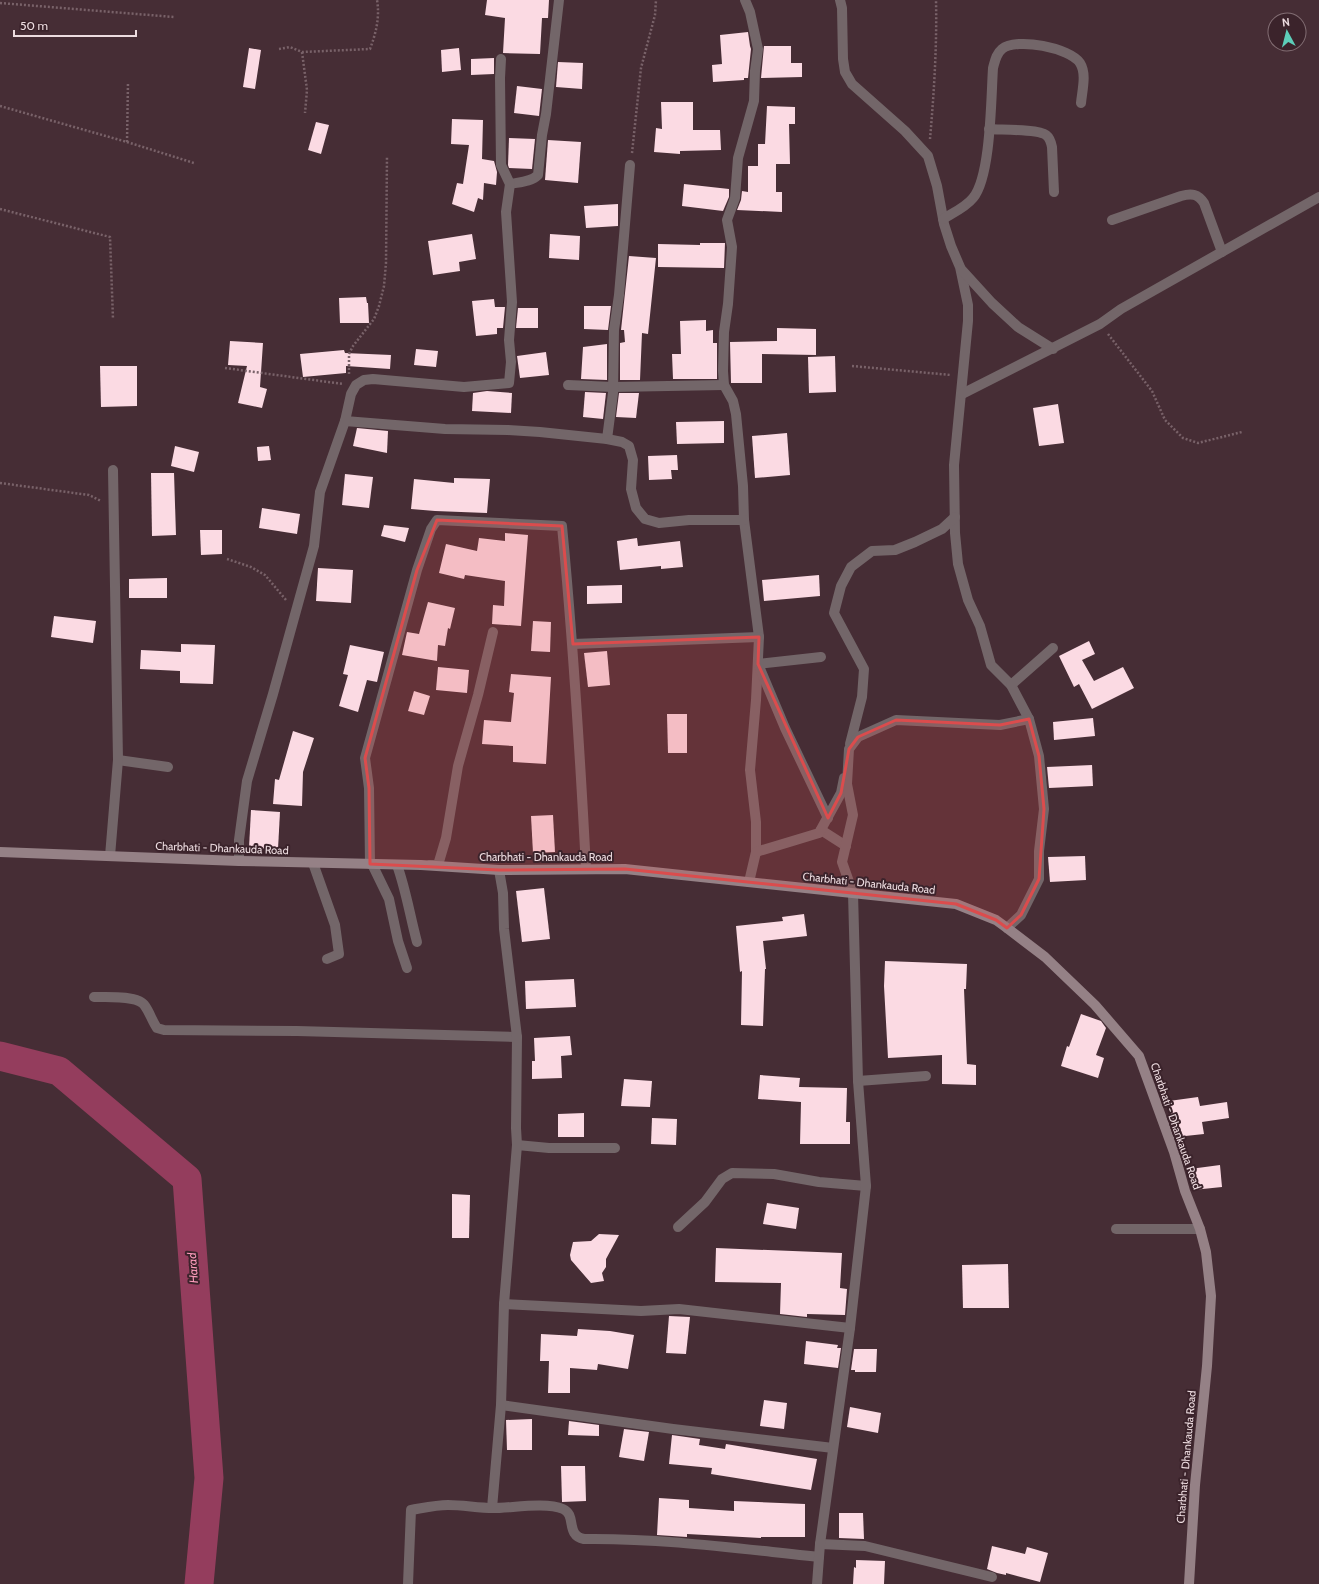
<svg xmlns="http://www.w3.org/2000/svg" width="1319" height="1584" font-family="Cabin,sans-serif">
<rect width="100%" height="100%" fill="#462d35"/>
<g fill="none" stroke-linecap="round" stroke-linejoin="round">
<!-- river -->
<path stroke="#943d5d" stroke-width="29" d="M0,1056L59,1071L187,1179L209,1478L199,1584"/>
</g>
<!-- building -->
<g fill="#fbdae3">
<path d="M487,0H549L548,18H542L540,54L503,53L505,18L485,15Z"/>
<path d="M748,32L750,46L751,49L748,78H744V80L713,82L712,65L722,64L720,35Z"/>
<path d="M764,46H791V63H802V77L761,78Z"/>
<path d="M249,48L261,50L255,89L243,87Z"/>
<path d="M459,48L461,70L442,72L441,50Z"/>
<path d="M494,58V74L471,75V59Z"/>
<path d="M558,62L583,63L582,89L556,87Z"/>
<path d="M517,86L542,89L539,116L514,113Z"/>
<path d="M661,102H693V130H720L721,150L680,151V154L654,152L656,128L662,129Z"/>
<path d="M767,106L795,107V124H789L790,164H776V192H782V212L737,210L741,200L742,191L748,192V166H758V144H765Z"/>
<path d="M452,119L483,120L482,159L494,161L497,172L496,185L484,183L483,200L478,198L474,212L452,204L457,183L463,184L469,145L451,144Z"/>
<path d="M316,122L329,125L321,154L308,150Z"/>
<path d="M509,138L535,139L532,169L509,168L508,165Z"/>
<path d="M548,140L581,142L578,183L545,180Z"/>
<path d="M684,184L729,189V197L723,211L682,206Z"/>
<path d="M618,204V226L586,228L584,206Z"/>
<path d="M472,234L476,259L459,262L460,271L433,275L428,241Z"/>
<path d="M550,234L580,236L579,260L549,258Z"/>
<path d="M700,243H725L724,268L658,267V244L700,245Z"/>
<path d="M629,256L656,258L648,334L642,333L640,380H620V343L625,342L624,330H621Z"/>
<path d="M366,297L367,303H368L369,323H340L339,298Z"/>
<path d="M494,299L495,307H505L503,328H497V334L476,336L472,301Z"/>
<path d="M584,306H611L608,330L584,329Z"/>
<path d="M518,308H538V328H516Z"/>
<path d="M706,320V331L713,330V343H717V379H673L672,354H681L680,321Z"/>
<path d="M777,328L816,329V355L762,354V383H731L730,342L777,341Z"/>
<path d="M230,341L263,343L260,387L267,389L262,408L238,403L247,366L228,365Z"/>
<path d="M607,344V380L581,379L583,347Z"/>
<path d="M416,349L438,351L436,367L414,365Z"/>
<path d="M344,350L345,353L391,355L390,369L346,366V373L303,377L300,354Z"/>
<path d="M546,352L549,375L520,378L517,356Z"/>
<path d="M835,356L836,392L809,393L808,357Z"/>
<path d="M100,366H137V406L101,407Z"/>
<path d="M487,391L512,393L511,413L472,411L473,393Z"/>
<path d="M585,392L606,393L603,419L583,417Z"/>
<path d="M619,393H639L636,418L616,417Z"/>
<path d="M1058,404L1064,443L1039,446L1033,408Z"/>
<path d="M724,421V443L677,444L676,422Z"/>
<path d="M357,428L388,431L387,453L353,446Z"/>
<path d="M787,433L790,475L755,478L752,436Z"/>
<path d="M175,446L199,452L194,472L171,466Z"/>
<path d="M269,446L271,460L258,461L257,447Z"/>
<path d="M677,455L678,470H671L672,479L649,480L648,456Z"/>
<path d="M151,473H174L176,535L152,536Z"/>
<path d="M345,474L373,477L369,508L342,505Z"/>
<path d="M454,478L490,479L487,513L435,511L411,509L414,479L454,483Z"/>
<path d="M262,508L300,514L297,534L259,528Z"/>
<path d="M384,525L409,528L405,542L381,536Z"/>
<path d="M200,530H222V554L201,555Z"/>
<path d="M505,533L528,535L521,626L492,624L493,605L504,606L505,581L465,575L464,579L439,573L446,544L477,551L479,538L505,541Z"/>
<path d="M637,538L638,546L680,541L683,567L661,569V566L620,570L617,541Z"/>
<path d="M318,568L353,570L351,603L316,601Z"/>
<path d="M819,575L820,596L764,601L762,580Z"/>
<path d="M167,578V598H129V579Z"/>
<path d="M622,585V603L587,604V586Z"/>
<path d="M428,602L455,608L450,629L448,628L445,646L438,645L437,661L402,655L407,632L419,634Z"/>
<path d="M54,616L96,621L93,643L51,637Z"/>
<path d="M533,621L551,622L550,652L531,651Z"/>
<path d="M1089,641L1095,654L1082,660L1094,681L1123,667L1134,688L1092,709L1079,684L1074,687L1059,656Z"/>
<path d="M181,644L215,645L213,684L180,683V671L140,669L141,650L181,652Z"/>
<path d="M350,645L384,652L377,682L367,680L358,712L339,706L348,675L343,674Z"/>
<path d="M607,651L610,685L588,687L584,653Z"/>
<path d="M438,667L469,670L467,693L436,690Z"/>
<path d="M511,674L551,677L546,764L513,762V746L482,744L484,720L511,722L514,693L509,692Z"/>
<path d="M414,691L430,696L424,715L408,711Z"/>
<path d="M667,714H687V753H668Z"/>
<path d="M1093,718L1095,736L1054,740L1053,722Z"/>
<path d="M293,731L314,738L303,772L302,806L273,804L275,779L279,780Z"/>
<path d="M1092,765L1093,786L1049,788L1047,767Z"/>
<path d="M251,810L280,812L278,849L249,848Z"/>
<path d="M553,815L555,852L533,853L531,816Z"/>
<path d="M1085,856L1086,880L1050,882L1048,857Z"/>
<path d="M544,888L550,939L522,942L516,891Z"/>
<path d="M804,914L807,936L763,941L766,969H765L763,1026L741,1025L742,971L740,972L736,926L783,921L782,917Z"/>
<path d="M885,961L967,964L966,989H964L967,1064L976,1065V1085L942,1084V1055L888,1058L884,986Z"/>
<path d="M574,979L576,1007L526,1009L525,981Z"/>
<path d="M1081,1014L1101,1021L1106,1028L1096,1055L1104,1058L1098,1078L1061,1066L1067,1046L1069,1047Z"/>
<path d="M570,1036L572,1055L561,1056L562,1078L532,1079V1061H535L534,1038Z"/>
<path d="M760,1075L800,1078L799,1087L847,1088L846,1122H850V1144H800L801,1102L758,1099Z"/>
<path d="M624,1079L652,1081L650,1107L621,1106Z"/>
<path d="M1198,1097L1200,1106L1227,1102L1229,1118L1202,1122L1204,1134L1176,1137L1173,1129L1169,1101Z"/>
<path d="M584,1113V1137H558V1114Z"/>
<path d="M652,1118L677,1119L676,1145L651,1144Z"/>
<path d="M1220,1165L1222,1187L1193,1190L1190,1169Z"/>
<path d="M452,1194L470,1195L469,1238H452Z"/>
<path d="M767,1203L799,1208L796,1229L763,1224Z"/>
<path d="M599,1234L619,1235L606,1259V1267L602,1273L604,1281L591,1283L571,1260L570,1255L573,1242L591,1241Z"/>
<path d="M716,1248L842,1253L840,1288L847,1289L845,1315L807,1314V1317L780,1314L781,1283L715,1282Z"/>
<path d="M1008,1264L1009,1308H963L962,1265Z"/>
<path d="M669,1316L690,1317L686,1354L666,1353Z"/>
<path d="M578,1329L610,1331L634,1335L628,1369L598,1364L597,1370L570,1368V1393H548L549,1361H540L541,1334L577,1336Z"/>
<path d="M806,1341L838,1345L837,1348H841L838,1368L804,1364Z"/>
<path d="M854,1349H877L876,1372H855V1370H851Z"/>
<path d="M764,1400L787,1403L784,1429L760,1426Z"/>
<path d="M850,1407L881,1413L878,1433L847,1427Z"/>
<path d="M532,1419V1450H507L506,1420Z"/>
<path d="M569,1421L599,1425V1436L568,1435Z"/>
<path d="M624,1429L649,1432L644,1461L619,1457Z"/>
<path d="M672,1435L700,1439L699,1445L725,1449L726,1444L817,1459L811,1490L711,1474L712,1468L669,1464Z"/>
<path d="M561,1466H585L586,1501L562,1502Z"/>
<path d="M659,1498L689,1500V1508L734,1511V1501L805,1504V1537H761V1538L687,1534V1537L657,1535Z"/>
<path d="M839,1513H863L864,1539L839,1538Z"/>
<path d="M992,1546L1025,1554L1027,1547L1048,1553L1040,1582L1006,1573V1575L997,1573L987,1569Z"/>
<path d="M856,1560L885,1561L884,1584H853L854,1567L856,1568Z"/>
</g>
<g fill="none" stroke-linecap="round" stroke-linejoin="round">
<!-- path -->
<g stroke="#796269" stroke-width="2.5" stroke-dasharray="2 2" stroke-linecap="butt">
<path d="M0,3L174,17"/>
<path d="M279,49L290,47L302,52L370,49C376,33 380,17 377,0"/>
<path d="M302,52L307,90L305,113"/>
<path d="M0,106L127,142L128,82"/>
<path d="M930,139C934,93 937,46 936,0"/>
<path d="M127,142L194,163"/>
<path d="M632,153L641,68L655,15L656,0"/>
<path d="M0,209L110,237L113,319"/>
<path d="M1108,334L1152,391L1165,420L1183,438L1198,443L1242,432"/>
<path d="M852,366L951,375"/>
<path d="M225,368L343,384"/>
<path d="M349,374V354L353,346L374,319L379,306L384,286L386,263L387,156"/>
<path d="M0,483L89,495L101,501"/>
<path d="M227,559L251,567L265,575L286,600"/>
</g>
<!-- street -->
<g stroke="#736669" stroke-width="10">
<path d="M745,0L750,12L758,49L755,71L754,101L738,158L735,198L727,220L732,247L728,304L724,332L723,371L724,385L733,401L736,414L743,486L744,520L759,637L756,700L750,770L756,822V852L749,882"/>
<path d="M840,0L842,8L843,59L845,72L852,84L905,131L928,156L937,186L944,224L951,246L960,267L968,305V321L954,465L955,533L958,564L968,600L980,626L991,665L1011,685L1029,719L1039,756L1044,809L1039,851V879L1021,915L1007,928"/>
<path d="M989,129C1000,130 1038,129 1046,135C1050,138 1051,142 1052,147L1054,192"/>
<path d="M510,184C520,182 531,182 538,175L542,135L546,114L559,0"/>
<path d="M943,219C953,213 966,207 973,198C991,177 991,98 993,68C995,61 996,54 1002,49C1017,37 1070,48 1080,63C1087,74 1082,91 1081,103"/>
<path d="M1112,220L1181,196C1192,193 1198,194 1204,203L1222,252"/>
<path d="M961,269L992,303L1018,327L1053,349"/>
<path d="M568,385L613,387L724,385"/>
<path d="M962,394L1100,324L1121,309L1319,197"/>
<path d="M345,421L445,429L508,430L540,432L607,439L622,442L629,446L633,460L631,489L636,508L645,519L659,523L689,520H744"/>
<path d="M607,439L613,393L614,330L619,295L630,165"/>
<path d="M573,644L759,637"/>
<path d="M821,657L758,664L785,728L828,818"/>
<path d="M1011,685L1053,648"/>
<path d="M850,744L862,697L864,669L834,613L841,586L851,567L872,551L895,550L915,542L942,529L955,517"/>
<path d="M118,760L168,767"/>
<path d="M821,830L846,846"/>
<path d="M756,852L819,833L841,793L844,778"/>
<path d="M110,856L118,760L113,470"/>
<path d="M239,861V840L247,781L273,694L314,546L320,492L345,421L351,394L356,385L364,380L373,379L464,387L509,383L511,362L509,340L512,302L506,212L510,184L501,165L500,78L501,59"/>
<path d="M313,863L335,925L339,954L327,959"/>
<path d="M370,864L369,788L365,758L417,570L431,529L437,520L562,526C573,640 580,754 586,868"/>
<path d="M372,864L389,899L398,941L407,968"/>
<path d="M397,865C406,890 410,916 417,942"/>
<path d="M430,865H438L446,838L458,766L478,695L493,632"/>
<path d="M94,997C106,997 139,995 145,1006C150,1013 152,1021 157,1028L164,1030L297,1031L517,1037"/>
<path d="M858,1081L926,1076"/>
<path d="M517,1145L549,1148H615"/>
<path d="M678,1227L705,1202L722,1179L732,1173L774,1174L819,1182L866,1186"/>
<path d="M1116,1229H1200"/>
<path d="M504,1304L641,1311L679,1309L850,1328"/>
<path d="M501,1405L673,1429L833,1448"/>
<path d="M492,1508L501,1405L504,1304L517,1145L516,1128L517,1037L504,929L503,893L499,870"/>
<path d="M820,1544L865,1546L992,1577"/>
<path d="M408,1584L411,1510C423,1508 436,1505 448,1505C463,1505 478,1508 493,1508C512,1508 546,1502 563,1509C577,1515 565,1535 584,1539C663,1538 741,1549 819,1557"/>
<path d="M817,1584L820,1544L850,1328L866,1186L858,1081L853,893L842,862L853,815L847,784L849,749L858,737L896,720L1000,725L1029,719"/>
</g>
<!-- secondary -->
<path stroke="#958186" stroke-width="10" d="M0,852L239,861L421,865L499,870L625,869L956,904L996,920L1007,928L1045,957L1095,1005L1139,1056L1174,1152L1185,1191L1200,1229L1206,1252L1211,1296L1207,1366L1195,1485L1189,1584"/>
</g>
<!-- marked area -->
<path fill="#db4c4d" fill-opacity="0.2" stroke="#db4c4d" stroke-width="3" stroke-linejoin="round" d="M437,520L562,526L573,644L759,637L758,664L828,818L841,793L849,749L858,737L896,720L1000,725L1029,719L1039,756L1044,809L1039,879L1021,915L1007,928L996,920L956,904L625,869L499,870L370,864L369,788L365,758L417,570Z"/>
<g text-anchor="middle" stroke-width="4" stroke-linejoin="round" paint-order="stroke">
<!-- street labels -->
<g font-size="11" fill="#eddce0" stroke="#3b232b">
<text transform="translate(222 848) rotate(2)" y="4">Charbhati - Dhankauda Road</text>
<text x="546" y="861">Charbhati - Dhankauda Road</text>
<text transform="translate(869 883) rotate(6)" y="4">Charbhati - Dhankauda Road</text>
<text transform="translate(1176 1126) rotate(71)" y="4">Charbhati - Dhankauda Road</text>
<text transform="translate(1186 1457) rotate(-85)" y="4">Charbhati - Dhankauda Road</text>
</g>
<!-- water labels -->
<g font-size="12" font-style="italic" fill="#fe9cbc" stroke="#3b232b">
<text transform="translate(193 1268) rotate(-94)" y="4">Harad</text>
</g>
</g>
<!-- north arrow -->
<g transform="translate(1287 32) rotate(353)"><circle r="19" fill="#3b232b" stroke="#826d73"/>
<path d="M0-3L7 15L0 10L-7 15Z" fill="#5dceb9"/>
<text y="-6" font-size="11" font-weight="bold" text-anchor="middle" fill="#eddce0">N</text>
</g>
<!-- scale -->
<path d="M14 30v6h122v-6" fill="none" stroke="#eddce0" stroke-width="2"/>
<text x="20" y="30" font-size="12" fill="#eddce0" stroke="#3b232b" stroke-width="3" paint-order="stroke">50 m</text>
</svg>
